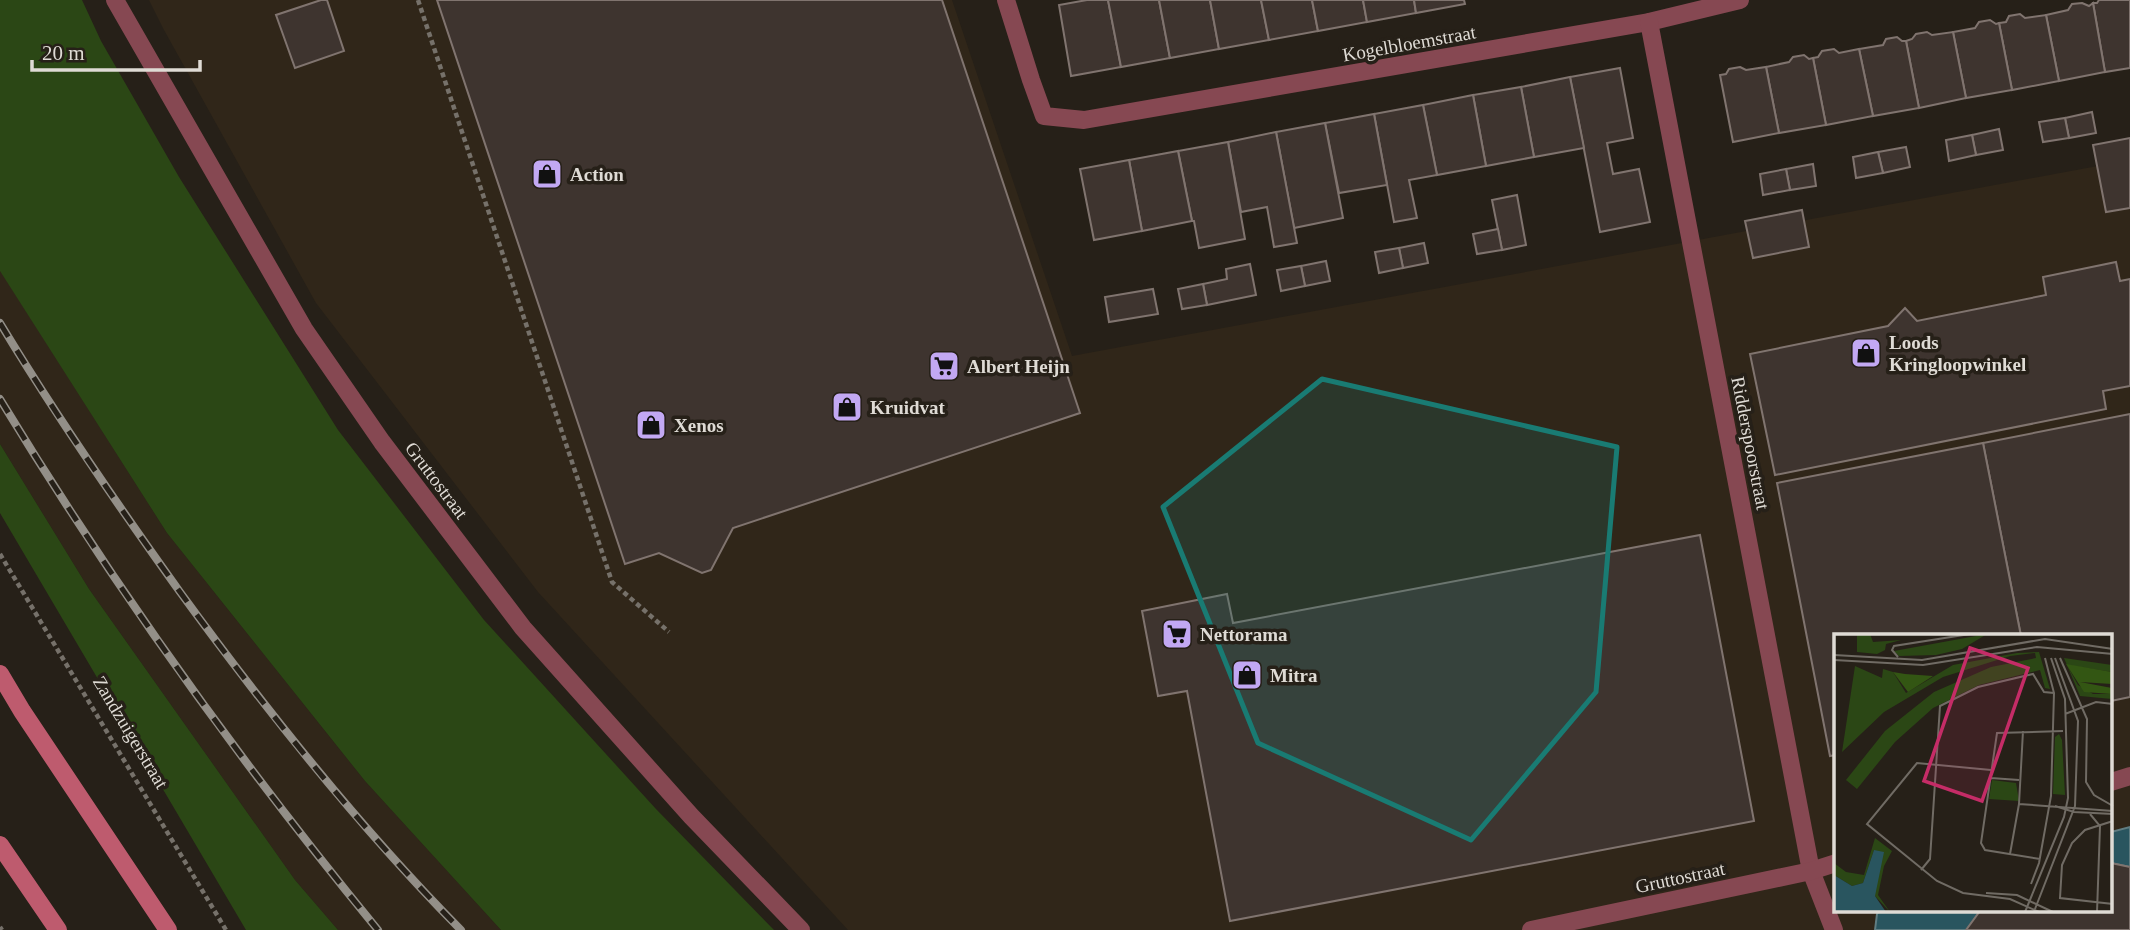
<svg xmlns="http://www.w3.org/2000/svg" width="2130" height="930" font-family="'Times New Roman',serif">
<rect width="100%" height="100%" fill="#262018"/>
<!-- built -->
<g fill="#302619" fill-rule="evenodd">
<path d="M149,0H952L1072,356L2130,160V930H848L538,592L316,303L164,30ZM1836,636H2111V911H1836Z"/>
<path d="M0,270L167,533L365,781L501,930H338L295,880L89,589L0,444Z"/>
</g>
<!-- green -->
<g fill="#2b4715">
<path d="M0,0H82L101,41L179,177L338,430L484,620L656,809L774,930H501L365,781L167,533L0,271Z"/>
<path d="M0,444L89,589L295,880L338,930H246L0,513Z"/>
</g>
<!-- water -->
<g fill="#29555f" stroke="#607d82" stroke-width="2">
<path d="M2130,827V867L2111,863V832Z"/>
<path d="M1879,911H1980L1967,930H1875L1877,914Z"/>
</g>
<!-- building -->
<g fill="#3e342f" stroke="#80746f" stroke-width="2">
<path d="M321,0H327L344,51L295,68L276,15Z"/>
<path d="M437,0H942L1080,413L733,528L711,570L702,573L659,553L625,564Z"/>
<path d="M1087,0H1108L1121,67L1071,76L1059,5Z"/>
<path d="M1108,0H1159L1170,58L1121,67Z"/>
<path d="M1159,0H1210L1219,49L1170,58Z"/>
<path d="M1210,0H1261L1269,40L1219,49Z"/>
<path d="M1261,0H1312L1318,31L1269,40Z"/>
<path d="M1312,0H1363L1367,22L1318,31Z"/>
<path d="M1363,0H1414L1416,13L1367,22Z"/>
<path d="M1414,0H1464L1465,4L1416,13Z"/>
<path d="M2099,0H2130V68L2105,72L2093,3H2097Z"/>
<path d="M2082,3L2089,6L2093,3L2105,72L2059,81L2046,15L2068,10L2072,4Z"/>
<path d="M2020,14L2025,18L2046,15L2059,81L2012,90L1999,23L2006,22L2009,16Z"/>
<path d="M1990,20L1996,24L1999,23L2012,90L1966,98L1953,32L1975,28L1979,22Z"/>
<path d="M1927,32L1932,35L1953,32L1966,98L1919,108L1906,41L1912,39L1916,34Z"/>
<path d="M1897,37L1902,41H1906L1919,108L1873,116L1859,49L1883,45L1886,39Z"/>
<path d="M1834,49L1839,53L1859,49L1873,116L1826,125L1813,58L1818,57L1822,51Z"/>
<path d="M1804,55L1809,59L1813,58L1826,125L1779,133L1766,67L1789,62L1793,57Z"/>
<path d="M1740,67L1746,70L1766,67L1779,133L1733,142L1720,75L1726,74L1729,69Z"/>
<path d="M1620,68L1633,138L1607,143L1613,174L1639,169L1650,222L1600,232L1570,77Z"/>
<path d="M1570,77L1584,148L1534,157L1521,87Z"/>
<path d="M1521,87L1534,157L1486,166L1473,95Z"/>
<path d="M1473,95L1486,166L1437,175L1423,105Z"/>
<path d="M1423,105L1437,175L1409,180L1417,218L1394,222L1374,114Z"/>
<path d="M2092,112L2096,133L2069,138L2065,118Z"/>
<path d="M1374,114L1387,185L1339,193L1325,123Z"/>
<path d="M2065,118L2069,138L2043,142L2039,122Z"/>
<path d="M1325,123L1343,218L1294,228L1276,132Z"/>
<path d="M1999,129L2003,150L1976,155L1972,135Z"/>
<path d="M1276,132L1297,243L1274,247L1267,207L1241,212L1228,142Z"/>
<path d="M1972,135L1976,155L1949,161L1946,140Z"/>
<path d="M2130,138V208L2106,212L2093,145Z"/>
<path d="M1228,142L1245,239L1199,248L1194,221H1192L1178,151Z"/>
<path d="M1906,147L1910,167L1883,173L1878,152Z"/>
<path d="M1178,151L1192,221L1142,231L1129,160Z"/>
<path d="M1878,152L1883,173L1856,178L1853,157Z"/>
<path d="M1129,160L1142,231L1094,240L1080,169Z"/>
<path d="M1813,164L1816,186L1790,190L1786,169Z"/>
<path d="M1786,169L1790,190L1763,195L1760,174Z"/>
<path d="M1517,195L1526,245L1502,250L1492,200Z"/>
<path d="M1802,210L1809,247L1753,258L1745,221Z"/>
<path d="M1498,229L1502,250L1477,254L1473,234Z"/>
<path d="M1424,243L1428,263L1403,268L1399,248Z"/>
<path d="M1399,248L1403,268L1379,273L1375,252Z"/>
<path d="M1326,261L1330,281L1305,286L1301,266Z"/>
<path d="M2116,262L2120,281L2130,279V386L2103,391L2106,409L1775,475L1750,354L1888,326L1905,308L1917,321L2046,295L2043,277Z"/>
<path d="M1250,264L1256,295L1207,305L1203,284L1227,279L1226,269Z"/>
<path d="M1301,266L1305,286L1281,291L1277,270Z"/>
<path d="M1203,284L1207,305L1182,309L1178,289Z"/>
<path d="M1153,289L1158,314L1109,322L1105,297Z"/>
<path d="M2130,414V697L2111,701V636H2021L1983,443Z"/>
<path d="M1983,443L2021,636H1836V755L1830,756L1777,483Z"/>
<path d="M1700,535L1754,821L1230,921L1187,691L1158,696L1142,611L1227,594L1233,623Z"/>
<path d="M2111,863L2130,867V930H1966L1980,911H2111Z"/>
</g>
<g fill="none" stroke-linecap="round" stroke-linejoin="round">
<!-- path -->
<g stroke="#76716a" stroke-width="4.5" stroke-dasharray="5 3.5" stroke-linecap="butt">
<path d="M418,0L612,582L669,632"/>
<path d="M0,554L226,930"/>
<path d="M0,927L2,930"/>
</g>
<!-- street -->
<g stroke="#864852" stroke-width="18">
<path d="M115,0L304,329L382,442L523,628L691,816L801,930"/>
<path d="M1006,0L1031,80L1044,116L1084,120L1649,22L1740,0"/>
<path d="M1649,22L1811,871L1834,930"/>
<path d="M2111,782L2130,776"/>
<path d="M1531,930L1811,871L1836,863"/>
</g>
<!-- secondary -->
<g stroke="#be5b6e" stroke-width="18">
<path d="M0,674L22,711L168,930"/>
<path d="M0,845L58,930"/>
</g>
<!-- rail casing -->
<g stroke="#938f88" stroke-width="8">
<g id="rail">
<path d="M0,323C56,416 117,504 180,592C266,710 358,826 461,930"/>
<path d="M0,399C113,585 240,762 378,930"/>
</g>
</g>
<!-- rail -->
<use href="#rail" stroke="#262018" stroke-width="5" stroke-dasharray="16" stroke-linecap="butt"/>
</g>
<!-- marked area -->
<path fill="#197b73" fill-opacity="0.2" stroke="#197b73" stroke-width="5" stroke-linejoin="round" d="M1322,379L1617,447L1596,692L1471,840L1258,743L1163,507Z"/>
<!-- icons -->
<defs>
<g id="shop-square" transform="scale(1.575)"><rect x="-9" y="-9" width="18" height="18" rx="4" fill="#c2a8f3" stroke="#262018"/><path d="M-5-2.5h2.3a2.7 3.5 0 0 1 5.4 0H5L5.5 6h-11ZM-1.5-2.5h3a1.5 2.3 0 0 0-3 0Z" fill="#111"/></g>
<g id="supermarket-square" transform="scale(1.575)"><rect x="-9" y="-9" width="18" height="18" rx="4" fill="#c2a8f3" stroke="#262018"/><path d="M-6-5.5h2.5l.6 2H6L4.5 2H-2.5L-4.4-4H-6ZM-1.5 3.2a1.3 1.3 0 1 0 .1 0ZM3 3.2a1.3 1.3 0 1 0 .1 0Z" fill="#111"/></g>
</defs>
<g fill-rule="evenodd">
<use href="#shop-square" x="547" y="174"/>
<use href="#shop-square" x="1866" y="353"/>
<use href="#supermarket-square" x="944" y="366"/>
<use href="#shop-square" x="847" y="407"/>
<use href="#shop-square" x="651" y="425"/>
<use href="#supermarket-square" x="1177" y="634"/>
<use href="#shop-square" x="1247" y="675"/>
</g>
<g text-anchor="middle" stroke-width="7" stroke-linejoin="round" paint-order="stroke">
<!-- street labels -->
<g font-size="19" fill="#dfdbd5" stroke="#262018">
<text transform="translate(1409 43) rotate(-10)" y="7">Kogelbloemstraat</text>
<text transform="translate(1751 443) rotate(79)" y="7">Ridderspoorstraat</text>
<text transform="translate(437 480) rotate(53)" y="7">Gruttostraat</text>
<text transform="translate(131 732) rotate(59)" y="7">Zandzuigerstraat</text>
<text transform="translate(1680 877) rotate(-12)" y="7">Gruttostraat</text>
</g>
<!-- poi labels -->
<g font-size="19" font-weight="bold" fill="#dfdbd5" stroke="#262018" text-anchor="start">
<text x="570" y="181">Action</text>
<text x="1889" y="349">Loods<tspan x="1889" dy="22">Kringloopwinkel</tspan></text>
<text x="967" y="373">Albert Heijn</text>
<text x="870" y="414">Kruidvat</text>
<text x="674" y="432">Xenos</text>
<text x="1200" y="641">Nettorama</text>
<text x="1270" y="682">Mitra</text>
</g>
</g>
<!-- overview -->
<g transform="translate(1834 634)">
<rect width="278" height="278" fill="#262018"/>
<path d="M23,0H36L39,8L67,6L52,10L51,16L43,20L23,18ZM153,0L128,15L102,21L65,22L60,17ZM205,18L216,55L211,54L206,36L145,51L99,74L61,108L23,155L12,146L51,97L100,58L157,33L202,24L201,19L176,22L109,43L50,78L8,118L21,32L48,44L49,35L59,38L72,59L119,31L183,19ZM230,24L278,31V38L233,31L244,51L259,60H278V65L246,62ZM225,100L228,106L231,161L219,160L221,103ZM158,146L182,149L185,167L155,165ZM41,204L58,217L50,232L44,261L56,278L41,262L40,216L29,249L18,252L0,241V229L12,238L30,241Z" fill="#2b4715"/>
<path d="M232,30L278,38V50L246,48L278,54V60L250,58ZM59,38L71,40L99,42L74,58Z" fill="#335613"/>
<path d="M40,216L50,218L41,262L52,278H0V241L18,252L29,249Z" fill="#29555f"/>
<path fill="none" stroke="#706b64" stroke-width="2" d="M0,21L88,26L211,5L279,15M64,23L58,16L60,12L136,0M226,24L253,85L252,148L260,161L279,172M0,26L89,31L203,13L279,20M231,80L262,68L279,70M189,97L185,170L279,177M157,136L83,129L33,190L103,247L129,259L176,265L205,278M157,144L185,146M221,172L240,178L279,180M256,180L266,192L263,278M279,187L251,196L238,209L228,231L226,264L279,270M176,220L185,170M206,225L151,216L147,209L163,99L229,97M87,236L96,225L106,72L144,53L199,40L210,58L220,59M197,250L205,229L217,162L220,59L211,24M152,259L183,261L219,278M201,275L241,172L244,87L221,24M191,278L230,183L234,164L231,65L217,24"/>
<path fill="#c52c67" fill-opacity="0.15" stroke="#c52c67" stroke-width="3.5" d="M136,14L194,34L148,167L90,147Z"/>
<rect width="278" height="278" fill="none" stroke="#dfdbd5" stroke-width="3.5"/>
</g>
<!-- scale -->
<path d="M32 60v10h168v-10" fill="none" stroke="#dfdbd5" stroke-width="3.5"/>
<text x="42" y="60" font-size="21" fill="#dfdbd5" stroke="#262018" stroke-width="5" paint-order="stroke">20 m</text>
</svg>
